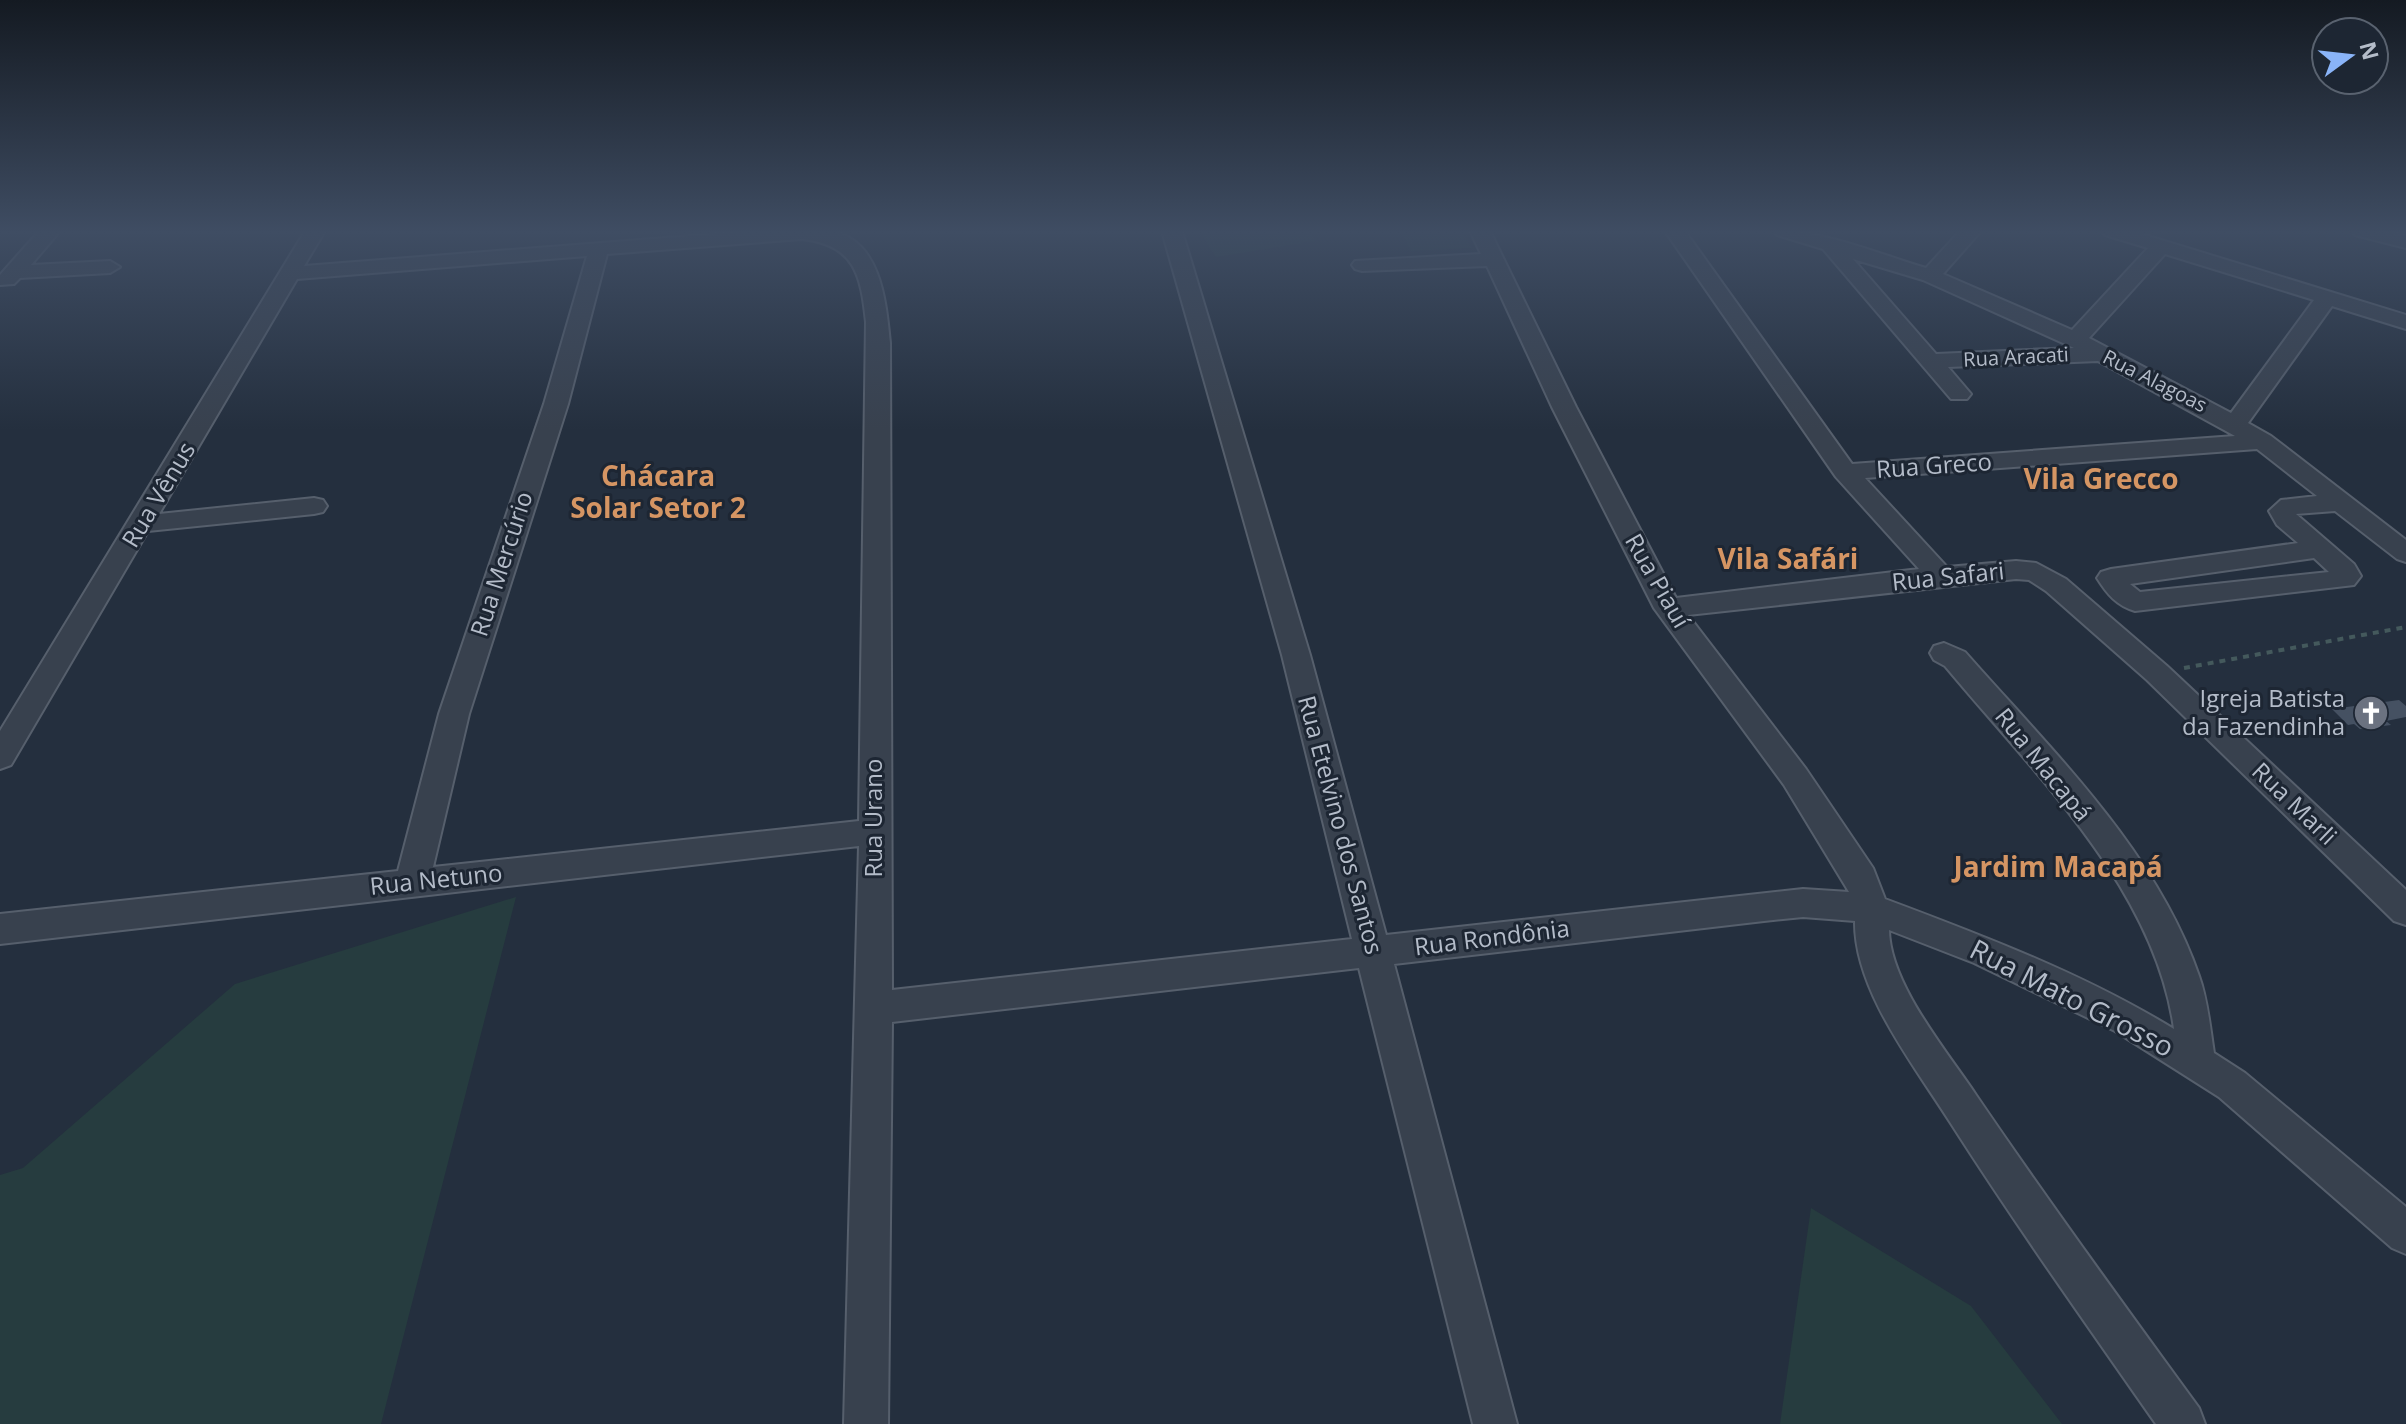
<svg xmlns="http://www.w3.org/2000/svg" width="2406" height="1424" font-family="'Open Sans',sans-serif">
<rect width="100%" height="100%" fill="#242f3e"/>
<!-- green -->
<g fill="#263c3f">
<path d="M1199,231H1312L1315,241L1216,257Z"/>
<path d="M1462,231L1471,248L1411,251L1403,235Z"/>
<path d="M516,897L381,1424H0V1175L23,1168L235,984Z"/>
<path d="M1811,1208L1971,1306L2062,1424H1780Z"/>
</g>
<!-- building -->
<path fill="#455162" d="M2399,700L2406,706V717L2386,721L2391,725L2360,729L2354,724L2348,725L2332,709Z"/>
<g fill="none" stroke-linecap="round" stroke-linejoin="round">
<!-- minor casing -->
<g stroke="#565f6c" stroke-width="4">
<g id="minor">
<path d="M39,231H60L31,265L110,261L120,267L110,273L20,278L14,284L0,285V275Z"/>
<path d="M305,231H325L304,266L755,231C779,231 807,227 830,231C881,239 886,302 890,343L892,990L1352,939L1282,655L1162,231H1182L1310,655L1386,935L1803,889L1849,892L1784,785L1654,608L1552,407L1487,266L1362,271L1355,269L1352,265L1355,261L1481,254L1470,231H1490L1576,407L1676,598L1919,569L1836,477L1665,231H1685L1852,464L2235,436L2098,361L1948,367L1971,394L1967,399H1951L1823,249L1777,235L1774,231C1827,231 1875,253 1926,268L1960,231H1981L1943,274L2072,330L2148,248L2105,235L2102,231H2132L2406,315V329L2332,306L2248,423L2271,436L2406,540V562L2397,559L2335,511L2296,514L2354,564L2361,576L2354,585L2135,611C2117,606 2107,594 2097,578L2101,572L2111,569L2298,543L2277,525L2269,511L2281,500L2317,496L2257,449L1865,478L1947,567L2016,561L2036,563L2066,579L2167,666L2406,890V925L2394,921L2147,680L2046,591L2029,580L2016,579L1688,615L1806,769L1873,868L1885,899C1984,936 2084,974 2174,1029C2155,888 2032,771 1945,666L1934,660L1930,653L1934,646L1944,643L1965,652C2051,750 2156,850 2199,976C2208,1001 2210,1028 2214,1053L2245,1073L2406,1207V1254L2392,1248L2219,1097L2115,1031L1974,963L1889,930C1890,984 1946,1050 1976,1095C2048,1201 2123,1304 2199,1408L2205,1424H2156C2086,1324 2016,1225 1950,1122C1914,1065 1854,990 1855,921L1803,917L1764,921L1394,964L1517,1424H1473L1359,968L892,1022L888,1424H844L859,846L0,944V914L398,871L439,714L544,404L587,256L297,279L159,514L314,498L323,500L327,506L323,512L314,514L148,531L11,765L0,769V731ZM802,239C855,245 861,275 866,322L859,821L433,867L469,714L568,404L607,254ZM2165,254L2314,300L2231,413L2089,338ZM1853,259L1923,280L2074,348L1936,354ZM2314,558L2329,572L2140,592L2130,584Z"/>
<path d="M2352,231H2385L2406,236V248L2355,235Z"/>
</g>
</g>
<!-- path -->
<path stroke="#44595c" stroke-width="4" stroke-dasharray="6 6" stroke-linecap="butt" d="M2184,668L2406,627"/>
<!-- minor -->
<use href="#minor" fill="#38414e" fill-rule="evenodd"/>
</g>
<!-- sky -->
<linearGradient id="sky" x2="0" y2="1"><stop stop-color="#141a22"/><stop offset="0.54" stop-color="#3f4d63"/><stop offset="1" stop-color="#3f4d63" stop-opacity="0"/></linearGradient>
<rect width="2406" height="430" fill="url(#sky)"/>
<!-- icons -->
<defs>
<g id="church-disc" transform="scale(1.8)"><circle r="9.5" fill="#6b7280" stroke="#1d2633"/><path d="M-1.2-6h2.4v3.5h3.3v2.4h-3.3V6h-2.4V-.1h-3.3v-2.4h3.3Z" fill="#fff"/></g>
</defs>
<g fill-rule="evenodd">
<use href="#church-disc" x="2371" y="713"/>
</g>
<g text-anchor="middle" stroke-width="6" stroke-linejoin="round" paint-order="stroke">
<!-- far-street labels -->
<g font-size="20" fill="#b4bcc9" stroke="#1d2633">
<text transform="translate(2016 357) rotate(-3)" y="7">Rua Aracati</text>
<text transform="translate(2155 381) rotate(27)" y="7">Rua Alagoas</text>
</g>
<!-- street labels -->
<g font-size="24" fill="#b4bcc9" stroke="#1d2633">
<text transform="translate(1934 466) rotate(-4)" y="8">Rua Greco</text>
<text transform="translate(159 495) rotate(-59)" y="8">Rua Vênus</text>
<text transform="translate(502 564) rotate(-72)" y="8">Rua Mercúrio</text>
<text transform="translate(1948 577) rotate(-6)" y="8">Rua Safari</text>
<text transform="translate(1657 581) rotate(60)" y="8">Rua Piauí</text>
<text transform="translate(2043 765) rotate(51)" y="8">Rua Macapá</text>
<text transform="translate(2294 804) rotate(44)" y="8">Rua Marli</text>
<text transform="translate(874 818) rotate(-90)" y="8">Rua Urano</text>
<text transform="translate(1340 825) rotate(75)" y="8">Rua Etelvino dos Santos</text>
<text transform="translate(436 880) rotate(-6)" y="8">Rua Netuno</text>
<text transform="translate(1492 938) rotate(-7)" y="8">Rua Rondônia</text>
</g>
<!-- poi labels -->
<g font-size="24" fill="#b4bcc9" stroke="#1d2633" text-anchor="end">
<text x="2345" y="707">Igreja Batista<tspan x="2345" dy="28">da Fazendinha</tspan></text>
</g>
<!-- quarter labels -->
<g font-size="28" font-weight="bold" fill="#d59563" stroke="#1d2633">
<text x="658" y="486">Chácara<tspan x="658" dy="32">Solar Setor 2</tspan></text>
<text x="2101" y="489">Vila Grecco</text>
<text x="1788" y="569">Vila Safári</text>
<text x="2058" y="877">Jardim Macapá</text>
</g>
<!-- near-street labels -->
<g font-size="28" fill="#b4bcc9" stroke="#1d2633">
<text transform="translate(2072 998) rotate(27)" y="10">Rua Mato Grosso</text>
</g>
</g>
<!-- north arrow -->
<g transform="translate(2350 56) rotate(75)"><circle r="38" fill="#1d2633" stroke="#59626f" stroke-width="2"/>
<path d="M0-6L14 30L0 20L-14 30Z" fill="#8ab4f8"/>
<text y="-12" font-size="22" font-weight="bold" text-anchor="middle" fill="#b4bcc9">N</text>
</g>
</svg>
